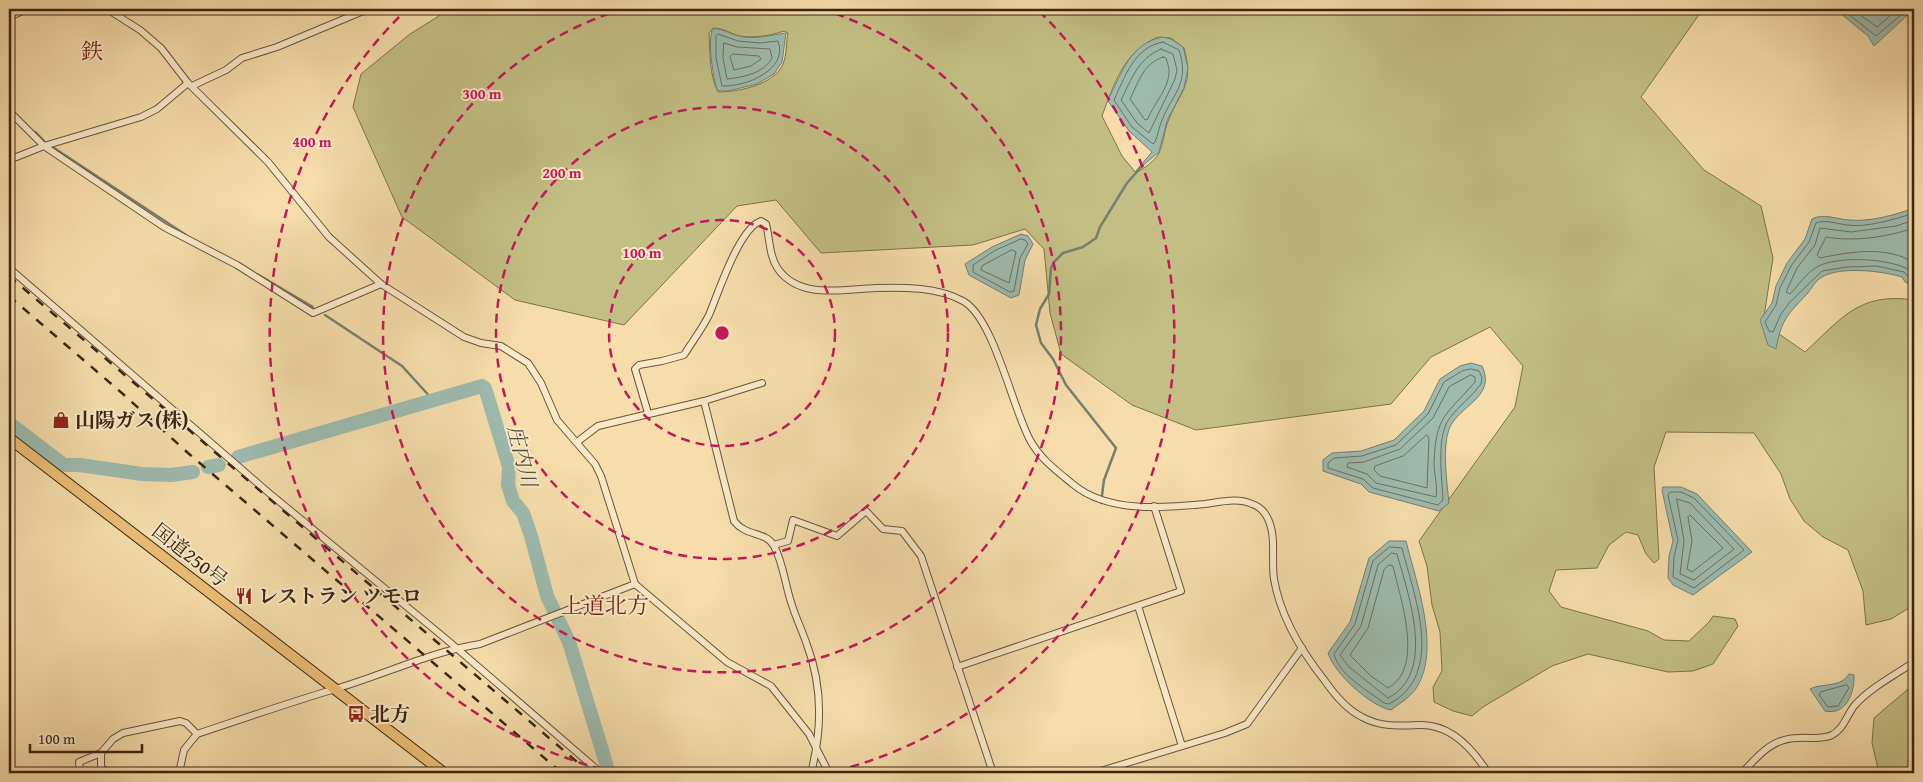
<svg xmlns="http://www.w3.org/2000/svg" width="1923" height="782" font-family="'Gentium Book Plus','Noto Serif JP',serif">
<rect width="100%" height="100%" fill="#f6ddab"/>
<filter id="stains"><feTurbulence type="fractalNoise" baseFrequency=".004" numOctaves="4"/><feColorMatrix values="0 0 0 0 .2 0 0 0 0 .09 0 0 0 0 .02 0 0 0 .5 -.17"/></filter>
<radialGradient id="worn" r=".72"><stop offset=".6" stop-color="#630" stop-opacity="0"/><stop offset="1" stop-color="#630" stop-opacity=".3"/></radialGradient>
<!-- green -->
<g fill="#c3bf84" stroke="#7f724a" fill-rule="evenodd">
<path d="M450,9H1703L1641,97L1704,170L1761,206L1773,258L1763,323L1805,352C1842,318 1859,292 1914,300V605L1891,619L1866,625L1863,591L1848,550L1823,537L1804,521L1790,499L1781,474L1754,433L1666,432L1654,467L1659,559L1654,563L1646,554L1638,535L1626,532L1609,545L1597,568L1556,570L1549,591L1561,607L1648,631L1664,640L1689,641L1709,622L1713,616L1735,619L1738,626L1713,664L1693,671L1668,672L1588,654L1552,666L1483,707L1472,716L1453,711L1434,702L1433,687L1442,671L1440,632L1432,605L1427,566L1419,541L1515,407L1523,366L1490,327L1431,357L1391,404L1196,430L1132,405L1061,354L1050,313L1044,249L1025,229L973,245L821,253L776,200L737,206L624,325L515,300L402,217L353,107L361,74L410,34ZM713,28C724,28 731,34 740,36C756,38 769,36 784,31L788,33C786,42 787,54 783,64C774,85 738,92 718,92C709,75 710,51 709,33ZM1158,37L1171,38L1184,48C1195,87 1179,91 1167,124C1164,133 1163,145 1159,153C1154,162 1144,168 1136,173L1122,156L1102,116C1114,84 1124,51 1158,37Z"/>
<path d="M1914,684V773H1879L1872,743L1874,718Z"/>
</g>
<!-- water -->
<g fill="#9dbbaf" stroke="#767f70">
<path d="M1835,9H1914L1874,46L1868,36Z"/>
<path d="M713,29C723,28 729,34 739,36C755,40 770,35 786,33L782,62L774,74L757,84L728,91H718C713,82 707,36 713,29Z"/>
<path d="M1163,37L1171,39L1183,47L1188,68L1184,88L1167,121L1159,152L1135,172L1152,152L1129,131L1108,101L1109,98C1122,73 1130,43 1163,37Z"/>
<path d="M1914,208V285L1905,282L1902,277C1883,271 1840,266 1822,277C1815,281 1812,288 1807,294C1788,314 1781,320 1776,349L1768,345L1760,320L1772,303L1776,286L1787,263L1805,239L1812,219C1823,213 1836,219 1849,220C1870,222 1895,215 1914,208Z"/>
<path d="M1021,234L1028,236L1033,244L1025,260L1019,295L1011,298L969,275L965,264L992,247Z"/>
<path d="M1471,363L1482,366C1497,397 1459,405 1449,429C1442,449 1447,482 1449,503L1439,511L1369,492L1361,484L1323,471V460L1332,453L1361,451L1394,440L1424,411L1440,379L1460,366Z"/>
<path d="M1663,487H1681L1697,494L1752,552L1693,595L1673,585L1668,578L1669,556L1673,541L1662,490Z"/>
<path d="M1389,541H1406C1416,582 1441,648 1417,687C1411,697 1400,703 1391,710C1370,706 1334,673 1328,653L1350,622L1369,558Z"/>
<path d="M1849,674L1854,675C1855,692 1846,716 1825,711L1810,689C1821,683 1841,688 1849,674Z"/>
</g>
<g fill="none" stroke-linecap="round" stroke-linejoin="round">
<!-- shore -->
<g stroke="#6c7060" stroke-width="1">
<path d="M1842,9L1876,36L1908,9"/>
<path d="M1852,9L1877,27L1898,9"/>
<path d="M718,34L738,41L760,43L778,41C789,70 745,87 722,86L716,58V36Z"/>
<path d="M1163,42L1179,50C1190,83 1173,93 1162,120C1159,127 1158,135 1155,142L1153,144L1132,127L1114,100C1125,77 1134,47 1163,42Z"/>
<path d="M724,43L737,47L770,49L772,58C763,74 743,77 727,79L723,58Z"/>
<path d="M1161,49L1173,54L1177,70L1175,79L1149,133L1137,123L1121,100C1132,78 1138,59 1161,49Z"/>
<path d="M733,54L759,56L761,59L751,66L734,70L730,57Z"/>
<path d="M1163,57L1166,58C1167,62 1169,67 1169,70C1170,88 1153,104 1148,119L1145,120L1130,99C1139,81 1143,64 1163,57Z"/>
<path d="M1914,213C1896,219 1866,228 1847,225C1839,224 1823,219 1816,223L1809,242L1791,266L1780,288L1776,305L1765,322L1769,331L1773,332L1781,314L1790,302L1822,271L1847,267L1877,266L1904,272L1909,278L1914,280"/>
<path d="M1914,220L1896,226L1851,232L1820,228L1815,245L1797,268L1786,292L1790,294C1799,285 1806,273 1817,267C1837,255 1897,258 1914,273"/>
<path d="M1914,228C1887,237 1855,242 1826,237L1817,255L1820,258C1849,252 1888,245 1914,263"/>
<path d="M1021,239L1025,240L1028,244L1020,258L1014,291L1010,292L973,272V265L994,251Z"/>
<path d="M1012,250L1016,252L1009,283L981,270L982,266Z"/>
<path d="M1471,369L1479,371L1482,377L1481,384C1472,397 1458,406 1449,419C1436,438 1442,477 1443,500L1438,505L1373,488L1363,479L1328,468V463L1334,458L1362,456L1396,445L1428,414L1444,382L1462,371Z"/>
<path d="M1471,375L1475,377V382C1446,416 1436,414 1434,463C1434,474 1438,487 1436,497L1376,483L1367,474L1347,467L1348,463L1364,462L1400,449L1433,418L1449,387Z"/>
<path d="M1427,435L1429,438L1427,488L1380,476L1374,470L1375,466L1403,456Z"/>
<path d="M1671,492H1681L1694,498L1744,550L1694,588L1673,577L1674,557L1678,540L1668,495Z"/>
<path d="M1677,499L1690,503L1734,549L1694,580L1680,574L1684,541Z"/>
<path d="M1690,515L1723,548L1692,572L1687,569L1692,541L1688,517Z"/>
<path d="M1390,547L1402,548C1414,596 1446,674 1389,704L1384,703C1367,690 1339,675 1334,654L1355,624L1373,561Z"/>
<path d="M1392,553L1397,554C1408,594 1437,673 1388,698L1349,667L1340,655L1361,626L1378,565Z"/>
<path d="M1389,565L1393,566C1400,598 1425,668 1388,688L1371,676L1350,655L1368,628L1384,570Z"/>
<path d="M1847,685L1849,688L1838,706L1828,707L1819,695L1821,692Z"/>
</g>
<!-- stream -->
<g stroke="#767f70" stroke-width="2.5">
<path d="M35,132L44,141"/>
<path d="M54,148L186,235"/>
<path d="M257,274L313,307"/>
<path d="M325,315L402,366L433,400"/>
<path d="M1101,503L1104,480L1116,448L1066,385L1053,359L1041,343L1036,325L1040,309L1049,294L1051,268L1054,262L1063,253L1083,247L1096,238L1100,227L1127,183L1143,165"/>
</g>
<!-- river -->
<g stroke="#9dbbaf" stroke-width="14">
<path d="M9,423L64,465H80L142,474L171,475L193,472"/>
<path d="M238,457L482,386L485,388L509,467L508,485L513,501L523,513L531,536L547,596L569,642L609,773"/>
<path d="M208,467L219,465"/>
</g>
<!-- minor casing -->
<g stroke="#6a5438" stroke-width="8">
<g id="minor">
<path d="M107,9L140,30L161,48L188,83L268,162L329,237L381,284L464,337L481,343L501,346L528,363L541,383L557,420L595,464L601,476L635,584L727,662L771,686L809,734L829,773"/>
<path d="M9,17L27,9"/>
<path d="M192,86L226,70L242,58L277,47L368,9"/>
<path d="M9,111L44,146L164,227L237,265L313,313L381,284"/>
<path d="M9,160L44,146L141,117L157,109L188,83"/>
<path d="M9,268L269,493L446,639L601,773"/>
<path d="M704,401L734,521C746,537 766,531 774,546C783,562 785,584 791,602C795,616 802,630 807,645C823,687 822,730 811,773"/>
<path d="M648,413L635,369L639,365L662,361L684,355C692,342 702,329 709,315C718,294 739,228 761,221L766,224C770,239 769,256 778,269C800,300 844,289 876,288C903,287 938,287 963,301C994,318 1012,407 1030,440C1040,459 1058,472 1074,485C1108,513 1164,508 1205,504C1220,502 1238,497 1252,504C1258,506 1264,511 1267,517C1277,535 1271,559 1274,579C1280,615 1302,652 1325,681C1334,694 1348,710 1362,717C1380,727 1399,726 1418,725C1450,723 1473,749 1488,773"/>
<path d="M577,442L598,426L704,401L762,383"/>
<path d="M774,545L788,541L793,520L837,536L866,511L883,529L902,531L921,556L993,773"/>
<path d="M1138,606L1182,746"/>
<path d="M957,667L1181,591L1154,506"/>
<path d="M101,753V768L109,773"/>
<path d="M80,773L79,762L101,753L113,739L123,733L180,721L186,723L197,734C242,719 288,703 335,689C384,675 429,652 480,644L635,584"/>
<path d="M179,773L184,750L197,734"/>
<path d="M1094,773L1225,733L1247,724L1302,648"/>
<path d="M1742,773C1758,756 1772,738 1798,738C1809,737 1821,740 1832,735C1844,729 1847,714 1855,705C1870,688 1895,675 1914,662"/>
</g>
</g>
<!-- trunk casing -->
<g stroke="#3b2611" stroke-width="12">
<path id="trunk" d="M9,438L444,773"/>
</g>
<!-- minor -->
<use href="#minor" stroke="#f9e9c8" stroke-width="6"/>
<!-- trunk -->
<use href="#trunk" stroke="#ebbe76" stroke-width="10"/>
<!-- rail -->
<g stroke="#3b2611" stroke-width="2.5" stroke-dasharray="9 9" stroke-linecap="butt">
<path d="M9,276L590,773"/>
<path d="M9,296L123,394L188,453L562,773"/>
</g>
</g>
<!-- distance rings -->
<g fill="none" stroke="#c2185b" stroke-width="2.5" stroke-dasharray="9 6">
<circle cx="722" cy="333" r="113"/>
<circle cx="722" cy="333" r="226"/>
<path d="M821 9A339 339 0 1 1 623 9"/>
<path d="M616 773A452 452 0 0 1 405 11M1039 11A452 452 0 0 1 828 773"/>
</g>
<!-- icons -->
<defs>
<g id="shop-bare" transform="scale(1.35)"><path d="M-5-2.5h2.3a2.7 3.5 0 0 1 5.4 0H5L5.5 6h-11ZM-1.5-2.5h3a1.5 2.3 0 0 0-3 0Z" fill="#8f2418" stroke="#f9e9c8" stroke-width="2.5" paint-order="stroke"/></g>
<g id="restaurant-bare" transform="scale(1.35)"><path d="M-5-6h1v4h1v-4h1v4h1v-4h1v5L-1.5 .5V6h-2V.5L-5-1ZM5-6V6H3V1.5H1.5Q1.5-4 5-6Z" fill="#8f2418" stroke="#f9e9c8" stroke-width="2.5" paint-order="stroke"/></g>
<g id="bus-bare" transform="scale(1.35)"><path d="M-5-6H5V4H4V6H2V4H-2V6H-4V4H-5ZM-3.5-4V0h7V-4ZM-3.5 1.2v1.5H-2V1.2ZM2 1.2v1.5H3.5V1.2Z" fill="#8f2418" stroke="#f9e9c8" stroke-width="2.5" paint-order="stroke"/></g>
</defs>
<g fill-rule="evenodd">
<use href="#shop-bare" x="61" y="420"/>
<use href="#restaurant-bare" x="244" y="596"/>
<use href="#bus-bare" x="356" y="714"/>
</g>
<g text-anchor="middle" stroke-width="4" stroke-linejoin="round" paint-order="stroke">
<!-- poi labels -->
<g font-size="20" font-weight="bold" fill="#3b2611" stroke="#f9e9c8" text-anchor="start">
<text x="75" y="427">山陽ガス(株)</text>
<text x="258" y="603">レストラン ツモロ</text>
<text x="370" y="721">北方</text>
</g>
<!-- street labels -->
<g font-size="20" fill="#3b2611" stroke="#f9e9c8">
<text transform="translate(190 555) rotate(38)" y="7">国道250号</text>
</g>
<!-- water labels -->
<g font-size="21" font-style="italic" fill="#544b38" stroke="#f9e9c8">
<text transform="translate(522 456) rotate(76)" y="7">庄内川</text>
</g>
<!-- quarter labels -->
<g font-size="22" fill="#7a1f14" stroke="#f9e9c8">
<text x="92" y="59">鉄</text>
<text x="605" y="613">上道北方</text>
</g>
</g>
<circle cx="722" cy="333" r="8" fill="#c2185b" stroke="#f9e9c8" stroke-width="2.5"/>
<g font-size="15" text-anchor="middle" font-weight="bold" fill="#c2185b" stroke="#f9e9c8" stroke-width="4" stroke-linejoin="round" paint-order="stroke">
<text x="482" y="99">300 m</text>
<text x="312" y="147">400 m</text>
<text x="562" y="178">200 m</text>
<text x="642" y="258">100 m</text>
</g>
<!-- margin -->
<rect width="1923" height="782" fill="none" stroke="#f6ddab" stroke-width="30"/>
<rect x="10" y="10" width="1903" height="762" fill="none" stroke="#3b2611" stroke-width="2.5"/>
<rect x="15" y="15" width="1893" height="752" fill="none" stroke="#3b2611"/>
<!-- scale -->
<path d="M30 744v8h112v-8" fill="none" stroke="#3b2611" stroke-width="2.5"/>
<text x="38" y="744" font-size="15" fill="#3b2611" stroke="#f9e9c8" stroke-width="4" paint-order="stroke">100 m</text>
<rect width="100%" height="100%" filter="url(#stains)"/>
<rect width="100%" height="100%" fill="url(#worn)"/>
</svg>
